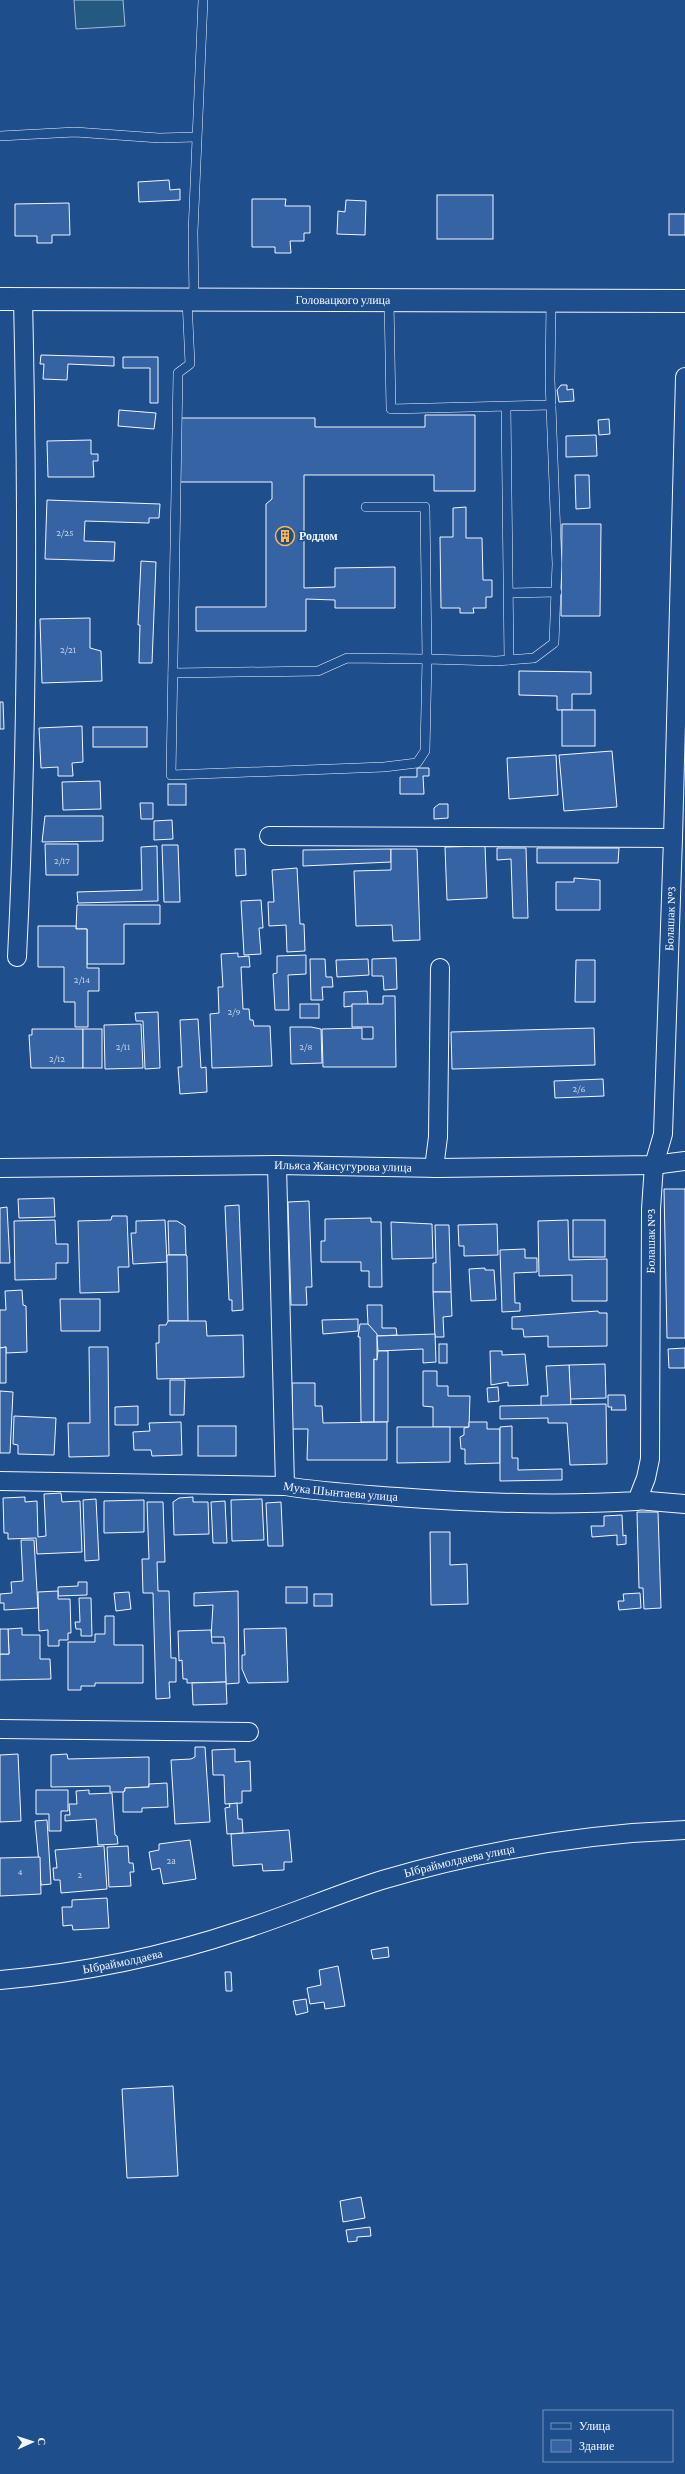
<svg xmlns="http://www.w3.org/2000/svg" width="685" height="2474" font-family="'Crimson Pro',serif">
<rect width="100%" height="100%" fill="#1f4e8c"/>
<!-- green -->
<path fill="#245a82" stroke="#a8bbd7" d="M74,0H123L125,26L76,29Z"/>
<!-- building -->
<g fill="#3563a3" stroke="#f2f6ff">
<path d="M169,180L170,190L180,189V200L139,202L138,182Z"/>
<rect x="437" y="195" width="56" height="44"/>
<path d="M252,199H286L285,206H310V233H304V241H290L291,253H275V247H252Z"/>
<path d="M346,200L366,201L365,235L337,234L338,211L345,212Z"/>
<path d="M69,203L70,235H52V243H37V236H15V204Z"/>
<rect x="669" y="214" width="16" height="21"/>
<path d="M41,355L114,357V366L68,364L67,380L43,379L44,364H40Z"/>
<path d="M123,357H158V403H150V368H123Z"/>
<path d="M561,385H567V390L573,389L574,401L559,402L557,390Z"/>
<path d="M119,410L156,413L154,429L118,426Z"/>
<path d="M425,415H475V491H434V475H304V588L335,587V568L395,567V608H335V600L306,599V631H196V607H266V504L272,499V482H180V418H315V427H425Z"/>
<path d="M609,419L610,434L599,435L598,420Z"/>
<path d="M596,435L597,456L566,457V436Z"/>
<path d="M91,440V454H98V461H93L94,477H48L47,441Z"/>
<path d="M575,475H589L590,508L576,509Z"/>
<path d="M47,500L160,504L159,518H149V523L85,521L84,541L115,542L114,561L45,559Z"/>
<path d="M466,507V538H482L483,580H492V597H486V608H473L474,613H460V608H441L440,537H453V508Z"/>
<path d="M562,524H601L600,616H561Z"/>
<path d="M141,561L156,562L152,663H139L140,625H138Z"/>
<path d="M90,618V648L101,651L102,681L42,683L40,619Z"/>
<path d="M519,671L591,672V694H572V710H557V696L519,695Z"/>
<path d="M0,702H3L4,729H0Z"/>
<rect x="562" y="710" width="33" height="36"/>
<path d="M82,726L83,762L72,763L73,776H58V767L41,768L39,728Z"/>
<rect x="93" y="727" width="54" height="20"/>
<path d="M612,751L617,807L564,811L559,755Z"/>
<path d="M556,755L558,795L509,799L507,758Z"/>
<path d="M417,768H429V776H423L424,794H400V777H417Z"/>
<path d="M100,781L101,809L63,810L62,782Z"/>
<rect x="168" y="784" width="18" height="21"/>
<path d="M140,803H153V819H141Z"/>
<path d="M439,804H448V818L434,819V808Z"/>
<path d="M45,816H103V841L42,842Z"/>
<path d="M172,820L173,839L154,840V821Z"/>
<path d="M45,844H78V875H46Z"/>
<path d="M162,845H178L180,902H164Z"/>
<path d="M157,846L158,901L78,903L77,892L142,890L141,847Z"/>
<path d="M485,846L487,898L447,900L445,847Z"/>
<path d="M497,848H526L528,918H513L511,859L497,860Z"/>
<path d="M537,848H619L618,863H537Z"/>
<path d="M235,849H245L246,875L236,876Z"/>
<path d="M391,849V862L303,866V850Z"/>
<path d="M391,849H417L420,940L393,941L392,925L356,926L354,871L391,870Z"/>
<path d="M297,868L300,924H304L305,951L287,952L286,925L269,926L268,902H274L272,870Z"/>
<path d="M574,878L600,880V910H556V882H574Z"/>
<path d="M261,900L263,928H259L261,954L244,955L241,901Z"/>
<path d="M77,905H160V924H124V964H87V929H76Z"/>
<path d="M38,926H76V929H87V968H99V991H88V1027H75V1002H64V967H38Z"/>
<path d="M238,953V957L249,956L250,967H241L243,1009H249L250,1020H253L254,1026H270L272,1066L212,1068L210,1014L219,1013L218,987H223L221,954Z"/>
<path d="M306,955V974L288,975L289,1010H275L273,974L277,973V956Z"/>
<path d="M396,958L397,989L384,990L383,976H372V959Z"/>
<path d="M310,959H325L326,977H332L333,987H322L323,1000H311Z"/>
<path d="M368,959L369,975L337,977L336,960Z"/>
<path d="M576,960H595V1002H575Z"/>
<path d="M367,991L368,1004L344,1007V992Z"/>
<path d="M383,996H395L396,1067H323L322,1029L362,1028V1039H373V1027H352V1004H383Z"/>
<rect x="300" y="1004" width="19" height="14"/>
<path d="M158,1012L160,1068L145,1069L143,1021H136L135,1013Z"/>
<path d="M198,1019L201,1068L206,1067L207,1092L180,1094L178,1067H182L180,1020Z"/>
<path d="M141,1024L143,1068L105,1069L104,1025Z"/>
<path d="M290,1027H311L321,1029L322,1063L291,1064Z"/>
<path d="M594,1028L595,1065L452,1069L451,1032Z"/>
<path d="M32,1029H83V1068H31L29,1035H32Z"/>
<rect x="83" y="1029" width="19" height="39"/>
<path d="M603,1079L604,1096L555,1098L554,1081Z"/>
<path d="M664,1189H685V1338H667Z"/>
<path d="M54,1198L55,1217L19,1218L18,1199Z"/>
<path d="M309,1201L312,1287H306L307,1305H291L288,1202Z"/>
<path d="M239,1205L243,1310L232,1311V1300H229L225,1206Z"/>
<path d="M7,1207L10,1263H0V1208Z"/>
<path d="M112,1216H127L129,1267H118L119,1292L80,1293L78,1221L111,1220Z"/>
<path d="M371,1218V1222H381L382,1287H369V1271H361V1262H321V1241H325V1219Z"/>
<path d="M55,1220L56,1244H68V1263H56V1279L15,1280L14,1221Z"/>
<path d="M165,1220L167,1262L133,1264L131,1233H136V1221Z"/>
<path d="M568,1220L569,1260L607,1259V1301H572V1275L539,1276L538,1221Z"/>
<rect x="573" y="1220" width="32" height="37"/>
<path d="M168,1221H177L185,1226L186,1255H169Z"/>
<path d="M391,1222L432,1224L433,1258L392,1259Z"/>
<path d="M497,1224L498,1255L464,1256V1246H459L458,1225Z"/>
<path d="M435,1225H449L451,1292H433V1263H436Z"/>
<path d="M525,1249V1258H537V1272L514,1273L515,1303H520V1311L502,1312L500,1250Z"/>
<path d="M167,1255H186L187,1256L188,1321H168Z"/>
<path d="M485,1268V1270H494L496,1300L471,1301L469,1269Z"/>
<path d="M22,1290L23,1305L26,1306L27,1352L6,1353V1347L0,1348V1310H6L5,1291Z"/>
<path d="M433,1292H451L452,1316L443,1317L444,1337H435Z"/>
<path d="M60,1299H100V1331H61Z"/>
<path d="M367,1305H382V1328H396L397,1335L377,1336L368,1324Z"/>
<path d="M598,1311L599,1313H607V1346L548,1347V1336L524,1337L523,1329H512V1317Z"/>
<path d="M358,1319V1331L323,1334L322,1320Z"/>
<path d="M168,1321H206L207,1336L243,1335L244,1377L157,1379L156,1343H159V1325H166Z"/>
<path d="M360,1324H368L377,1334V1360L374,1359V1422H361L360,1337H358Z"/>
<path d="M435,1334L436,1362L423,1363V1349L378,1351L377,1336Z"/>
<rect x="439" y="1344" width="8" height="19"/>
<path d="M6,1347V1383H0V1348Z"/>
<path d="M89,1347H108L109,1456L69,1457L68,1423H90Z"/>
<path d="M685,1348V1368H669L668,1349Z"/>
<path d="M378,1351H388V1422H374V1359L377,1360Z"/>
<path d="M490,1351H502V1355L525,1354L528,1385L508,1386V1382L491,1385Z"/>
<path d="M605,1364L606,1398L570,1399L569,1365Z"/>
<path d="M569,1365L571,1405L541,1406V1396H548L546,1366Z"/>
<path d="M423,1371H437V1386H448V1396H470L469,1427H433V1407L423,1406Z"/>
<path d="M170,1380H185L184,1415H170Z"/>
<path d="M292,1383H315V1406H322L323,1423L387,1422V1460H307L308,1429H292Z"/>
<path d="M498,1387L499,1401L488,1402L487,1388Z"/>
<path d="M0,1391L13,1392L10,1453H0Z"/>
<path d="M608,1395H625L626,1410H611L612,1407H608Z"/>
<path d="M606,1404L607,1464L570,1465L567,1423H548V1418L500,1419V1406Z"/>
<path d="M138,1406V1425H115V1407Z"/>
<path d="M14,1416L56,1418L54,1455L18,1454V1445L13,1444Z"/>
<path d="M181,1422L182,1455L152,1456L151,1450H134L133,1432L150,1431L149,1423Z"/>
<path d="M469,1422H487V1429H500V1463L465,1464V1449H461L460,1437L464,1435V1428L469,1427Z"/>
<rect x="198" y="1426" width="38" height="30"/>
<path d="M512,1426V1458H518V1470L562,1469V1480L500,1481V1427Z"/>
<path d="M397,1427H450V1462L397,1463Z"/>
<path d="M61,1493L62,1502L80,1501L82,1552L37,1554L36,1538L8,1539V1533H4L3,1498L25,1497V1502L37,1501L38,1537L46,1536L44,1494Z"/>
<path d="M193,1497V1502H208L209,1534L174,1535L173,1502L179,1498Z"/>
<path d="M96,1499L99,1560L85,1561L83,1500Z"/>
<path d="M262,1499L264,1540L232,1541L231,1500Z"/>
<path d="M144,1500V1532L104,1533V1501Z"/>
<path d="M225,1501L227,1543H213L211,1502Z"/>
<path d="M147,1502H163L165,1562H157L158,1591H169L171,1658H176V1682H169L170,1698L156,1699L153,1593H143L142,1559H149Z"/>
<path d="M281,1502L283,1546H268L266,1503Z"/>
<path d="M637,1512H658L661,1608L644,1609L643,1588H639Z"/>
<path d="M622,1515L623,1536L626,1535V1544L617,1545V1535L592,1537L591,1526H604V1516Z"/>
<path d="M430,1532H450V1565L467,1564L468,1604L431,1605Z"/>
<path d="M21,1540H34L38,1608L4,1610V1603H0V1594L12,1593L11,1582L23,1581Z"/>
<path d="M78,1582H87V1595L58,1596V1587L78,1586Z"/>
<rect x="286" y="1587" width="21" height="16"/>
<path d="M58,1591V1599H70L71,1633H68V1640H59V1646H48V1630L39,1631L38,1592Z"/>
<path d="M238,1591L239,1683L226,1684L224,1637H211L213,1605L194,1606V1593Z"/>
<path d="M129,1592L131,1609L116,1611L114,1593Z"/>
<path d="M640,1593L641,1608L619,1610L618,1601H624L623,1594Z"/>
<rect x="314" y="1594" width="18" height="12"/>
<path d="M79,1598H91L92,1636H81V1629H76L75,1622H80Z"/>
<path d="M105,1616H114V1645H143V1683H95V1686H81V1690H68V1642H95V1634H105Z"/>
<path d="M22,1628V1635H40V1659H50L51,1679L0,1680V1654H9L8,1629Z"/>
<path d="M286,1628L288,1682L248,1683L242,1669V1655H245L244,1629Z"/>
<path d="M0,1629H8L9,1654H0Z"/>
<path d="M211,1630L212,1643H225L226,1682L187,1683V1679H183L182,1660L179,1661L178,1631Z"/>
<path d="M226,1682L227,1704L193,1705L192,1683Z"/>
<path d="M195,1747H205L210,1822L175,1824L171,1760L191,1759L195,1757Z"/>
<path d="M235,1749V1762L250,1761L251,1791H242V1803L225,1804L224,1775H213L212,1750Z"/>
<path d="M18,1754L21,1821L0,1822V1755Z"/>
<path d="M67,1754L68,1759L149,1757V1787L125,1788V1791L123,1792H110V1786L51,1787V1755Z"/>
<path d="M167,1783L168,1807L142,1808V1812H123V1792L125,1791V1788L149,1787V1784Z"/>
<path d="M36,1790H68V1811H61V1831H49V1814H36Z"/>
<path d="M89,1790V1794L112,1793L115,1835L117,1836L118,1844L98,1845L96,1819L65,1821V1815H70L69,1804H77L76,1791Z"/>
<path d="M237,1803L238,1819H242L243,1833L227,1834L225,1808L230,1807L229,1804Z"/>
<path d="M47,1820L51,1884L41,1885L35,1821Z"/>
<path d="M289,1830L292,1862H284V1870L263,1871L262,1864L233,1866L231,1834Z"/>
<path d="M190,1840L196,1879L163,1884L160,1868L152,1870L149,1852L159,1850V1844Z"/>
<path d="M104,1846L107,1889L61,1893L60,1880H54L53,1868H57L55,1850Z"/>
<path d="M128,1846L129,1863H133L134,1872H130L131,1886L109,1887L107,1847Z"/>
<path d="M40,1857L41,1894L0,1896V1858Z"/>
<path d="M107,1898L109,1928L73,1930L72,1925L63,1926L62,1907H72V1900Z"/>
<path d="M388,1947L389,1957L373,1959L371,1950Z"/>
<path d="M338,1966L345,2006L325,2009L324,2002L310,2004L307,1988L321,1985L319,1970Z"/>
<path d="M225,1972H231L232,1991H226Z"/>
<path d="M306,1999L308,2012L296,2015L293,2001Z"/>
<path d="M173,2086L178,2176L127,2178L122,2089Z"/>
<path d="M361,2197L365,2218L343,2222L340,2201Z"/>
<path d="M370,2227L371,2236L357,2237V2241L348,2242L346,2230Z"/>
</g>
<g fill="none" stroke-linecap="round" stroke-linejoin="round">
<!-- service casing -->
<g stroke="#f2f6ff" stroke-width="10">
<g id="service">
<path d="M0,136L75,132L159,138L196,137"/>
<path d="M187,300L190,364L178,373L171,775L384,767L417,763L425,751L427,659L496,661L534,658L554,643L557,564L550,380L551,301"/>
<path d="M194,300L193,232L203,0"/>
<path d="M389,300L391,409L551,405"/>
<path d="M506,407L509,660"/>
<path d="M509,593L557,592"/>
<path d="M173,673L318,671L347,658L427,659L425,507H366"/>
</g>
</g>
<!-- minor casing -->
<g stroke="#f2f6ff" stroke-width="20">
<g id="minor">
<path d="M269,836L673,838"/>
<path d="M17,957C28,738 28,518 23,299"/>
<path d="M277,1165L285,1486"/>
<path id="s1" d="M0,1168L277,1165L439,1168L654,1165L685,1161"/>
<path d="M434,1168L438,1137L440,968"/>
<path id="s2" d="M0,1481L285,1486C322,1492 359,1494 397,1497C476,1503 557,1506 637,1501L646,1478L650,1459L651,1209L654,1165L663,1134L673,838L685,377"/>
<path d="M637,1500L685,1504"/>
<path d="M0,1729L249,1732"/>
<path id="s3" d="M0,1980C81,1973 165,1956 242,1930C289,1915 335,1895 382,1880C480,1851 583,1834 685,1830"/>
</g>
</g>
<!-- secondary casing -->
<g stroke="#f2f6ff" stroke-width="24">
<g id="secondary">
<path id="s4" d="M0,299L685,301"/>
</g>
</g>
<!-- service -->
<use href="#service" stroke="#1f4e8c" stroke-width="9"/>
<!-- minor -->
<use href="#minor" stroke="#1f4e8c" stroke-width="18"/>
<!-- secondary -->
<use href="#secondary" stroke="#1f4e8c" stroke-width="22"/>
</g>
<!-- icons -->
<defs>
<g id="building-ring" transform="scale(1)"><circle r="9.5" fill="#1f4e8c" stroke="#ffb74d" stroke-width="1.5"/><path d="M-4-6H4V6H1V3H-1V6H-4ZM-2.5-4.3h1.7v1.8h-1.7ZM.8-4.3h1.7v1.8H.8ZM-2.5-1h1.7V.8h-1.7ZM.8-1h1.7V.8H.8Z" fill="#ffb74d"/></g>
</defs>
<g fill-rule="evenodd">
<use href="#building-ring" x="285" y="536"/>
</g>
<g text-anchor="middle" stroke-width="3" stroke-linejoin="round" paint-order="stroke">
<!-- number labels -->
<g font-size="10" fill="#c3d1e8">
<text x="65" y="536">2/25</text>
<text x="68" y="653">2/21</text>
<text x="62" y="864">2/17</text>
<text x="82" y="983">2/14</text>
<text x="234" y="1015">2/9</text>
<text x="123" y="1050">2/11</text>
<text x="306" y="1050">2/8</text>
<text x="57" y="1062">2/12</text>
<text x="579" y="1092">2/6</text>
<text x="171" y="1864">2а</text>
<text x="20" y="1875">4</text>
<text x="80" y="1878">2</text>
</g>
<!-- street labels -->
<g font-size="12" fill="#f2f6ff" stroke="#1f4e8c">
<text dy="4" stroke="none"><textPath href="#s4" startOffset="343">Головацкого улица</textPath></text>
<text dy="4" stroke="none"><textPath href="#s2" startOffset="1224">Болашак №3</textPath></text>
<text dy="4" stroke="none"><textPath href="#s1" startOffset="343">Ильяса Жансугурова улица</textPath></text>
<text dy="4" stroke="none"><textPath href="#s2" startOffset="900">Болашак №3</textPath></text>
<text dy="4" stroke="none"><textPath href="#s2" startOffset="341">Мука Шынтаева улица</textPath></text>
<text dy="4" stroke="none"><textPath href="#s3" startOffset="476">Ыбраймолдаева улица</textPath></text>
<text dy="4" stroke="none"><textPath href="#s3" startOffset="124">Ыбраймолдаева</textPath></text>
</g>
<!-- poi labels -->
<g font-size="12" font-weight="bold" fill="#f2f6ff" stroke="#1f4e8c" text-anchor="start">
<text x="299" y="540">Роддом</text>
</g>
</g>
<!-- legend -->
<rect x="543" y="2410" width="130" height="52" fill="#1f4e8c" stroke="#7391ba"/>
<rect x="551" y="2423" width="20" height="6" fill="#1f4e8c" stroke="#7391ba"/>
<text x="579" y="2430" font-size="12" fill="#f2f6ff">Улица</text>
<rect x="551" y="2440" width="20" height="12" fill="#3563a3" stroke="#7391ba"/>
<text x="579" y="2450" font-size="12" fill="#f2f6ff">Здание</text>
<!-- north arrow -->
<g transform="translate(32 2442) rotate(87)" stroke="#1f4e8c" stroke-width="3" paint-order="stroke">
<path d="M0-3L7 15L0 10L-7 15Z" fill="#f2f6ff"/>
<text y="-6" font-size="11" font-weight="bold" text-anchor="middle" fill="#f2f6ff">С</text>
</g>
</svg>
